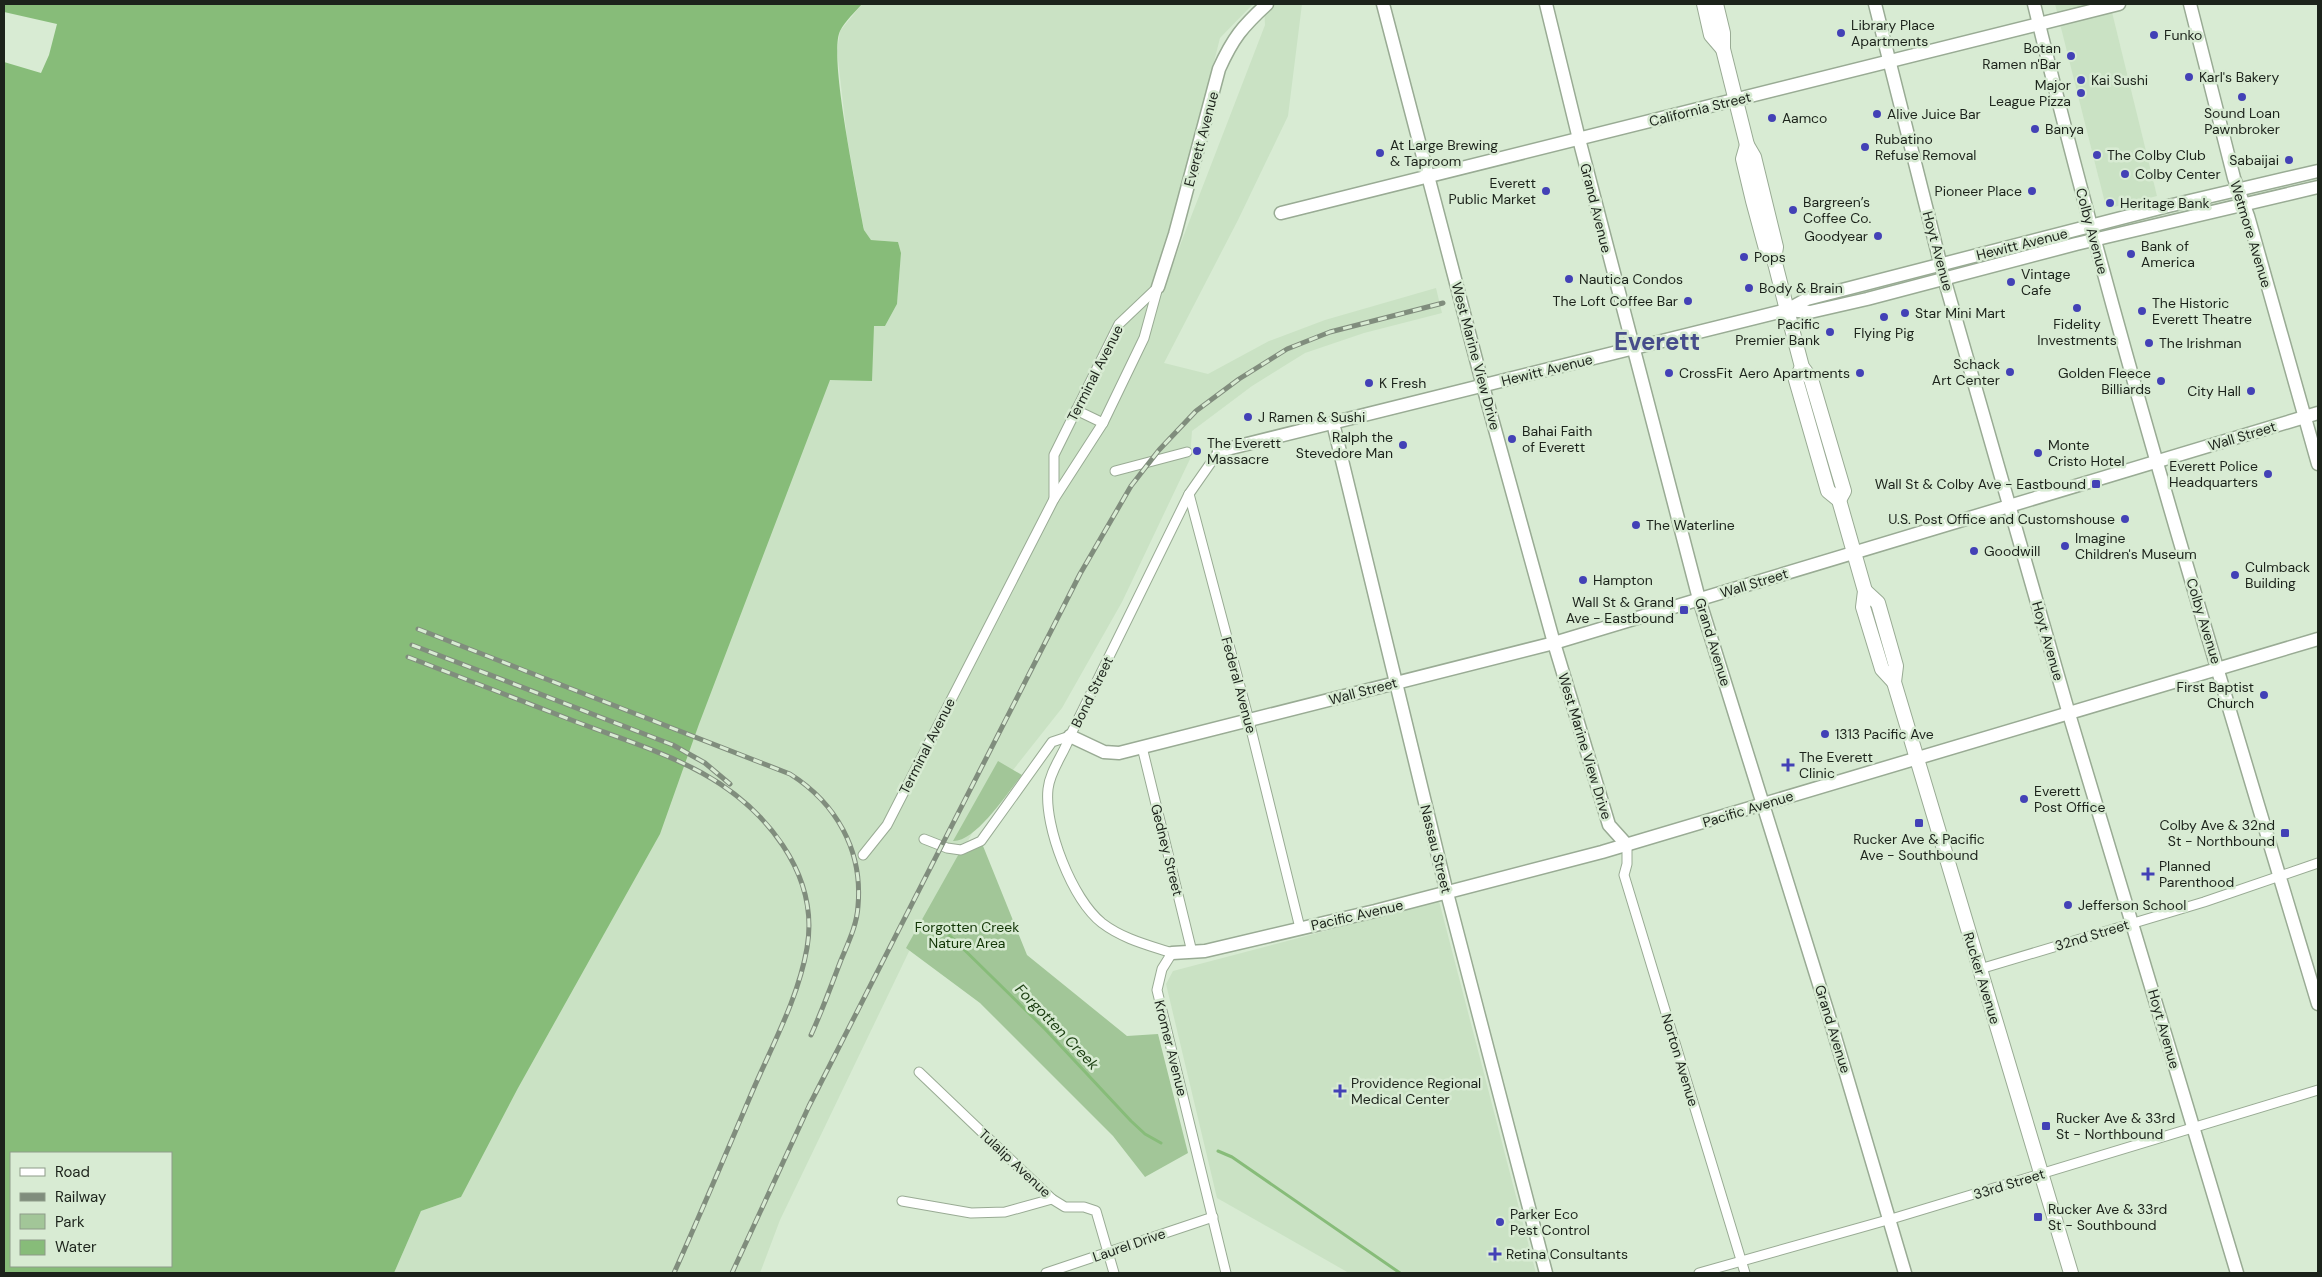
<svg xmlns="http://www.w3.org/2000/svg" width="2322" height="1277" font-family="'DM Sans',sans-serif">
<rect width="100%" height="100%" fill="#d8ebd3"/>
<!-- built -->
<g fill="#cae2c4">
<path d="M862,4H1253L1220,38L1147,331L1265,25L1264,4H1302L1288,116L1238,220L1164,363L1208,374L1269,341L1325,320L1436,288L1442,313L1364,333L1305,353L1252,386L1192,431L1190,459L1122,602L1062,708L994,794L927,914L780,1220L760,1273H394L421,1211L461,1197L845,325L885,326L897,304L901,253L898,242L871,240L864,230L847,138L837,51L840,31Z"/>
<path d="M2055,4H2110L2157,196L2110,208L2105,203Z"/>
<path d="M1439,901L1536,1273H1349L1217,1198L1166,984L1173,971Z"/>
</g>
<!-- green -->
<g fill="#a2c698">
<path d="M998,761L1022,775C1008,792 976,842 953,841Z"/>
<path d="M981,841L1027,955L1127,1036L1158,1034L1188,1153L1145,1177L1113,1136L980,1003L906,948L961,850Z"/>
</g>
<!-- water -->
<path fill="#87bc79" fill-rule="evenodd" d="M4,4H862C855,12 845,21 840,31C828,56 858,196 864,230L871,240L898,242L901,253L897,304L885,326H874L872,381L830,380L699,724L660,834L518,1088L461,1197L421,1211L394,1273H4V62L41,73L49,55L57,24L4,12ZM11,1153H171V1266H11Z"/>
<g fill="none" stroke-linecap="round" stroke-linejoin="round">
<!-- stream -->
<g stroke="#87bc79" stroke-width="3">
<path d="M938,924L1045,1029L1131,1121L1145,1134L1161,1143"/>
<path d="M1218,1151L1232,1157L1400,1273"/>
</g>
<!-- street casing -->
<g stroke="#99ab94" stroke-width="11">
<g id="street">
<path d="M1076,410L1103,423"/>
<path d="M1219,451L1189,494L1070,736C1064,754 1050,770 1048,789C1044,827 1072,899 1102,923C1123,939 1148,945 1172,953L1162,969L1157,990L1226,1273"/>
<path d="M1115,471L1187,452"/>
<path d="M1189,494L1246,709L1300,928"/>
<path d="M1054,499V455L1119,324L1158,287"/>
<path d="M1142,747L1192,952"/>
<path d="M924,839L947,848L961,850L981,841L1052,742L1070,736"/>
<path d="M1627,845V864L1624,875L1745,1273"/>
<path d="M863,855L887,825L1054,499L1103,423L1144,338L1158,287"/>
<path d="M1980,969L2204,902L2318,863"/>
<path d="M919,1072L1052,1199L1065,1207H1084L1096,1211L1114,1273"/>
<path d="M902,1201L971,1213L1005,1212L1052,1199"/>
<path d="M1046,1273L1213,1217"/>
<path d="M1699,1273L1898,1217L2318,1090"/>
</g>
</g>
<!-- secondary casing -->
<g stroke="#99ab94" stroke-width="15">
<g id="secondary">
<path d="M1383,4L1483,386L1554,643L1609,825L1627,845"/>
<path d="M1546,4L1579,139L1699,599L1828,1013L1905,1273"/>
<path d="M1875,4L1944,278L2069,714L2237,1273"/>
<path d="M2034,4C2116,340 2218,672 2318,1004"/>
<path d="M2190,4L2234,178L2248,216L2318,464"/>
<path d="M1281,213L2119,4"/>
<path d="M1158,287L1175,234L1219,69C1233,38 1242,27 1267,4"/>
<path d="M1787,310L1810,312L1867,299L2076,244L2318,187"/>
<path d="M1333,423L1447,893L1546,1273"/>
<path d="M1219,451L1787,310L1807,299L2164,207L2318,171"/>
<path d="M1070,736L1104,752L1119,753L1554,643L2318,413"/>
<path d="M1172,953L1205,951L1375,911L1602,852L2318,639"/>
</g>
</g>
<!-- primary casing -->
<g stroke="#99ab94" stroke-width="16">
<g id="primary">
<path d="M1704,4L1711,35L1723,49"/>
<path d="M1716,4L1723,33V49L1747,145L1754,157L1776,247L1774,259L1787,310L1802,367L1811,379L1844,491L1839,500"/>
<path d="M1747,145L1743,159L1753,201L1766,249L1774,259"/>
<path d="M1802,367L1796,380L1828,491L1839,500L1865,591L1863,607L1882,669L1894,682"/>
<path d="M1865,591L1878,603L1896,666L1894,682L2071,1273"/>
</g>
</g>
<!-- street -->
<use href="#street" stroke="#fff" stroke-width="9"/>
<!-- secondary -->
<use href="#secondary" stroke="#fff" stroke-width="12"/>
<!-- primary -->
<use href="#primary" stroke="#fff" stroke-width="14"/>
<!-- rail casing -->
<g stroke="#808d7d" stroke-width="5">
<g id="rail">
<path d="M418,629L790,774C836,803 863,850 858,906C857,925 848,943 841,960C831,986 822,1011 811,1035"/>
<path d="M412,645L673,745L705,763L730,784"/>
<path d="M408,657C463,678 519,700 574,721C616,737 662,751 702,773C764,807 820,873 807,948C798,1000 770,1049 750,1097C725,1156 700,1215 674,1273"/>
<path d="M732,1273L809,1106L1080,574L1131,486L1159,450L1196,411L1239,379L1287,349L1330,332L1443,303"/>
</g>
</g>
<!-- rail -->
<use href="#rail" stroke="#d8ebd3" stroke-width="3" stroke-dasharray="9" stroke-linecap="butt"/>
</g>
<!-- markers -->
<g fill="#4341b6" stroke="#d8ebd3" stroke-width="2">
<circle cx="1841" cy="33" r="5"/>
<circle cx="2154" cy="35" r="5"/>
<circle cx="2071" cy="56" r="5"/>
<circle cx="2189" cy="77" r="5"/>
<circle cx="2081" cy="80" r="5"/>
<circle cx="2081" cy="93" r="5"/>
<circle cx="2242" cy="97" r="5"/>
<circle cx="1877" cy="114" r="5"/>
<circle cx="1772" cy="118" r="5"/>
<circle cx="2035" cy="129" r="5"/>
<circle cx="1865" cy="147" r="5"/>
<circle cx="1380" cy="153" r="5"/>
<circle cx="2097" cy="155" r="5"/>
<circle cx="2289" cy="160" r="5"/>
<circle cx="2125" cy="174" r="5"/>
<circle cx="1546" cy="191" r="5"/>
<circle cx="2032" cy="191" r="5"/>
<circle cx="2110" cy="203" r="5"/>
<circle cx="1793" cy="210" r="5"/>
<circle cx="1878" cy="236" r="5"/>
<circle cx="2131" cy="254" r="5"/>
<circle cx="1744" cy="257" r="5"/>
<circle cx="1569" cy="279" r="5"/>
<circle cx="2011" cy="282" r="5"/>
<circle cx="1749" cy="288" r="5"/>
<circle cx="1688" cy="301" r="5"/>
<circle cx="2077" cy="308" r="5"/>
<circle cx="2142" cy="311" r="5"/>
<circle cx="1905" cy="313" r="5"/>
<circle cx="1884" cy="317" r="5"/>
<circle cx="1830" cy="332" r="5"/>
<circle cx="2149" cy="343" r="5"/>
<circle cx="2010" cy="372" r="5"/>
<circle cx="1669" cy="373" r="5"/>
<circle cx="1860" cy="373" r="5"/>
<circle cx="2161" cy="381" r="5"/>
<circle cx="1369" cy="383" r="5"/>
<circle cx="2251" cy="391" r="5"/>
<circle cx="1248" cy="417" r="5"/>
<circle cx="1512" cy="439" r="5"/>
<circle cx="1403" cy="445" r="5"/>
<circle cx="1197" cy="451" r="5"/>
<circle cx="2038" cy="453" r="5"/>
<circle cx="2268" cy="474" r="5"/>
<rect x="2091" y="479" width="10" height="10" rx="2.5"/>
<circle cx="2125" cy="519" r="5"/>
<circle cx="1636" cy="525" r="5"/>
<circle cx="2065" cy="546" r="5"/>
<circle cx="1974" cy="551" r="5"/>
<circle cx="2235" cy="575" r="5"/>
<circle cx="1583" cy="580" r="5"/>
<rect x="1679" y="605" width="10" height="10" rx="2.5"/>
<circle cx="2264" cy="695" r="5"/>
<circle cx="1825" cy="734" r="5"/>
<path d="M1785.5 757.5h5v5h5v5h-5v5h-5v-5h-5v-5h5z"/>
<circle cx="2024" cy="799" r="5"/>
<rect x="1914" y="818" width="10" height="10" rx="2.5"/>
<rect x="2280" y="828" width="10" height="10" rx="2.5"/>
<path d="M2145.5 866.5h5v5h5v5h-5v5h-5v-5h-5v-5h5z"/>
<circle cx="2068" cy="905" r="5"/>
<path d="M1337.5 1083.5h5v5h5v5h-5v5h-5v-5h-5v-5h5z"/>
<rect x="2041" y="1121" width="10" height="10" rx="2.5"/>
<rect x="2033" y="1212" width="10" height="10" rx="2.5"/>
<circle cx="1500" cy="1222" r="5"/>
<path d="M1492.5 1246.5h5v5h5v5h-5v5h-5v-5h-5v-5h5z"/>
</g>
<g text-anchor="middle" stroke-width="5" stroke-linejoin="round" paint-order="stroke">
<!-- poi labels -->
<g font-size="14" fill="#1c231b" stroke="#d8ebd3" text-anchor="start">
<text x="1851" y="30">Library Place<tspan x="1851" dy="16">Apartments</tspan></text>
<text x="2164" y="40">Funko</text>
<text x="2061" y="53" text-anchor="end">Botan<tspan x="2061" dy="16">Ramen n'Bar</tspan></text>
<text x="2199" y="82">Karl's Bakery</text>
<text x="2091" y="85">Kai Sushi</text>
<text x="2071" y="90" text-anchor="end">Major<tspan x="2071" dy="16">League Pizza</tspan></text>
<text x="2242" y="118" text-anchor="middle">Sound Loan<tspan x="2242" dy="16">Pawnbroker</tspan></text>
<text x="1887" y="119">Alive Juice Bar</text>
<text x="1782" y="123">Aamco</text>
<text x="2045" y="134">Banya</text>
<text x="1875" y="144">Rubatino<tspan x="1875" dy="16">Refuse Removal</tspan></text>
<text x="1390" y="150">At Large Brewing<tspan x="1390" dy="16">&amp; Taproom</tspan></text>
<text x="2107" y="160">The Colby Club</text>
<text x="2279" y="165" text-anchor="end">Sabaijai</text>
<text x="2135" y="179">Colby Center</text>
<text x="1536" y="188" text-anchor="end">Everett<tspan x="1536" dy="16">Public Market</tspan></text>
<text x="2022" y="196" text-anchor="end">Pioneer Place</text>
<text x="1803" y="207">Bargreen’s<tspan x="1803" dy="16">Coffee Co.</tspan></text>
<text x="2120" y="208">Heritage Bank</text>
<text x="1868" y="241" text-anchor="end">Goodyear</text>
<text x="2141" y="251">Bank of<tspan x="2141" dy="16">America</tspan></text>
<text x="1754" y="262">Pops</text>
<text x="2021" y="279">Vintage<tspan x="2021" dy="16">Cafe</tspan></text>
<text x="1579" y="284">Nautica Condos</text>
<text x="1759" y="293">Body &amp; Brain</text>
<text x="1678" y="306" text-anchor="end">The Loft Coffee Bar</text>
<text x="2152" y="308">The Historic<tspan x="2152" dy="16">Everett Theatre</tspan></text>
<text x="1915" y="318">Star Mini Mart</text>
<text x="1820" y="329" text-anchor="end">Pacific<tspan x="1820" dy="16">Premier Bank</tspan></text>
<text x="2077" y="329" text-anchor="middle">Fidelity<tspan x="2077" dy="16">Investments</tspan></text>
<text x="1884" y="338" text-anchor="middle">Flying Pig</text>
<text x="2159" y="348">The Irishman</text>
<text x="2000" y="369" text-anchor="end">Schack<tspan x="2000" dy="16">Art Center</tspan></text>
<text x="1679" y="378">CrossFit</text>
<text x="1850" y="378" text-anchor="end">Aero Apartments</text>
<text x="2151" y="378" text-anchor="end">Golden Fleece<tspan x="2151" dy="16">Billiards</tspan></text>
<text x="1379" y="388">K Fresh</text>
<text x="2241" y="396" text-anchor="end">City Hall</text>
<text x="1258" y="422">J Ramen &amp; Sushi</text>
<text x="1522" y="436">Bahai Faith<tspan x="1522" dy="16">of Everett</tspan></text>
<text x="1393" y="442" text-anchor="end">Ralph the<tspan x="1393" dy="16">Stevedore Man</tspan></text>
<text x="1207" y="448">The Everett<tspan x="1207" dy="16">Massacre</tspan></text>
<text x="2048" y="450">Monte<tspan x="2048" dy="16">Cristo Hotel</tspan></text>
<text x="2258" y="471" text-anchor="end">Everett Police<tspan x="2258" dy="16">Headquarters</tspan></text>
<text x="2086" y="489" text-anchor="end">Wall St &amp; Colby Ave - Eastbound</text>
<text x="2115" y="524" text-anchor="end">U.S. Post Office and Customshouse</text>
<text x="1646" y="530">The Waterline</text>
<text x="2075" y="543">Imagine<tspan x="2075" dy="16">Children's Museum</tspan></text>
<text x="1984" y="556">Goodwill</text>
<text x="2245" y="572">Culmback<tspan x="2245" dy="16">Building</tspan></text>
<text x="1593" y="585">Hampton</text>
<text x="1674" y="607" text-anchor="end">Wall St &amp; Grand<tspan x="1674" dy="16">Ave - Eastbound</tspan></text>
<text x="2254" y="692" text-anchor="end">First Baptist<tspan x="2254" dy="16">Church</tspan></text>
<text x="1835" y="739">1313 Pacific Ave</text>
<text x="1799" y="762">The Everett<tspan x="1799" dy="16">Clinic</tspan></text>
<text x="2034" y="796">Everett<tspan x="2034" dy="16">Post Office</tspan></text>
<text x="2275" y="830" text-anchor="end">Colby Ave &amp; 32nd<tspan x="2275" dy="16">St - Northbound</tspan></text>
<text x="1919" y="844" text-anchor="middle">Rucker Ave &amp; Pacific<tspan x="1919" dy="16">Ave - Southbound</tspan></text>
<text x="2159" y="871">Planned<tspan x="2159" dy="16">Parenthood</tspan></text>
<text x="2078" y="910">Jefferson School</text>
<text x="1351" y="1088">Providence Regional<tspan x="1351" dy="16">Medical Center</tspan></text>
<text x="2056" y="1123">Rucker Ave &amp; 33rd<tspan x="2056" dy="16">St - Northbound</tspan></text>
<text x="2048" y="1214">Rucker Ave &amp; 33rd<tspan x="2048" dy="16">St - Southbound</tspan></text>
<text x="1510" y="1219">Parker Eco<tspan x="1510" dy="16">Pest Control</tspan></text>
<text x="1506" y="1259">Retina Consultants</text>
</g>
<!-- street labels -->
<g font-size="14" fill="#1c231b" stroke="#d8ebd3">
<text transform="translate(1700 109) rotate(-14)" y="5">California Street</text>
<text transform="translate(1201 139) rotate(-75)" y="5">Everett Avenue</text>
<text transform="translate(1596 208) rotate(76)" y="5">Grand Avenue</text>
<text transform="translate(2092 231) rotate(75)" y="5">Colby Avenue</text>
<text transform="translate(2251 234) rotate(73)" y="5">Wetmore Avenue</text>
<text transform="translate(2022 244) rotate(-14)" y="5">Hewitt Avenue</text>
<text transform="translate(1938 251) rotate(75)" y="5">Hoyt Avenue</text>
<text transform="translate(1476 356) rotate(75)" y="5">West Marine View Drive</text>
<text transform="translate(1547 370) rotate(-14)" y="5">Hewitt Avenue</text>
<text transform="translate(1095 373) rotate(-63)" y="5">Terminal Avenue</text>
<text transform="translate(2242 436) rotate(-17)" y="5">Wall Street</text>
<text transform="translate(1754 583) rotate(-17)" y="5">Wall Street</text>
<text transform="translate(2204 621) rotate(73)" y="5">Colby Avenue</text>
<text transform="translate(2048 641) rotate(74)" y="5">Hoyt Avenue</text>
<text transform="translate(1713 642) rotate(73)" y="5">Grand Avenue</text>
<text transform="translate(1239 685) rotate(75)" y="5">Federal Avenue</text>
<text transform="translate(1363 691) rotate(-15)" y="5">Wall Street</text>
<text transform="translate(1092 692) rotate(-64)" y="5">Bond Street</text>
<text transform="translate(927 746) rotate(-63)" y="5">Terminal Avenue</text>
<text transform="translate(1585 746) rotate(73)" y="5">West Marine View Drive</text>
<text transform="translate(1748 809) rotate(-17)" y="5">Pacific Avenue</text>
<text transform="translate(1436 849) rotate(76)" y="5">Nassau Street</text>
<text transform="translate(1167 850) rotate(76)" y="5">Gedney Street</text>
<text transform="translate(1357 915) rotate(-13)" y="5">Pacific Avenue</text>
<text transform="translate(2092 935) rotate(-17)" y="5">32nd Street</text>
<text transform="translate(1982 978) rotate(73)" y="5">Rucker Avenue</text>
<text transform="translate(1833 1029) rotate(73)" y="5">Grand Avenue</text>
<text transform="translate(2164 1029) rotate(74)" y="5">Hoyt Avenue</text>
<text transform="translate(1171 1048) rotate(76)" y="5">Kromer Avenue</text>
<text transform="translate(1680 1060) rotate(73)" y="5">Norton Avenue</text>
<text transform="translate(1015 1163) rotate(43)" y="5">Tulalip Avenue</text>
<text transform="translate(2009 1184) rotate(-17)" y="5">33rd Street</text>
<text transform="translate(1129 1245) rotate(-19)" y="5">Laurel Drive</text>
</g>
<!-- park labels -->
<g font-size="14" fill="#123506" stroke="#d8ebd3">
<text x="967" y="932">Forgotten Creek<tspan x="967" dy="16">Nature Area</tspan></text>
</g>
<!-- water labels -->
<g font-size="15" font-style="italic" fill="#1e4114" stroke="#d8ebd3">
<text transform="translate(1057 1027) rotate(46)" y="5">Forgotten Creek</text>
</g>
<!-- town labels -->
<g font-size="24" font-weight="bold" fill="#464c8a" stroke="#d8ebd3">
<text x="1657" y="350">Everett</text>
</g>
</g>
<!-- border -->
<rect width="2322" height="1277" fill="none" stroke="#1c231b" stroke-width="10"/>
<!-- legend -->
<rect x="10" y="1152" width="162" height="115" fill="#d8ebd3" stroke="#8d9b89"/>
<rect x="20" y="1168" width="25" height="8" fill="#ffffff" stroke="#8d9b89"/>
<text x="55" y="1177" font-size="15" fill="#1c231b">Road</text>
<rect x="20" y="1193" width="25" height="8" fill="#808d7d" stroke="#8d9b89"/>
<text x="55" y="1202" font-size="15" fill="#1c231b">Railway</text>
<rect x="20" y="1214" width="25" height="15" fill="#a2c698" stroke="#8d9b89"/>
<text x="55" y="1227" font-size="15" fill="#1c231b">Park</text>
<rect x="20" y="1240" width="25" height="15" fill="#87bc79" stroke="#8d9b89"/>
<text x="55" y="1252" font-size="15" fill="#1c231b">Water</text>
</svg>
